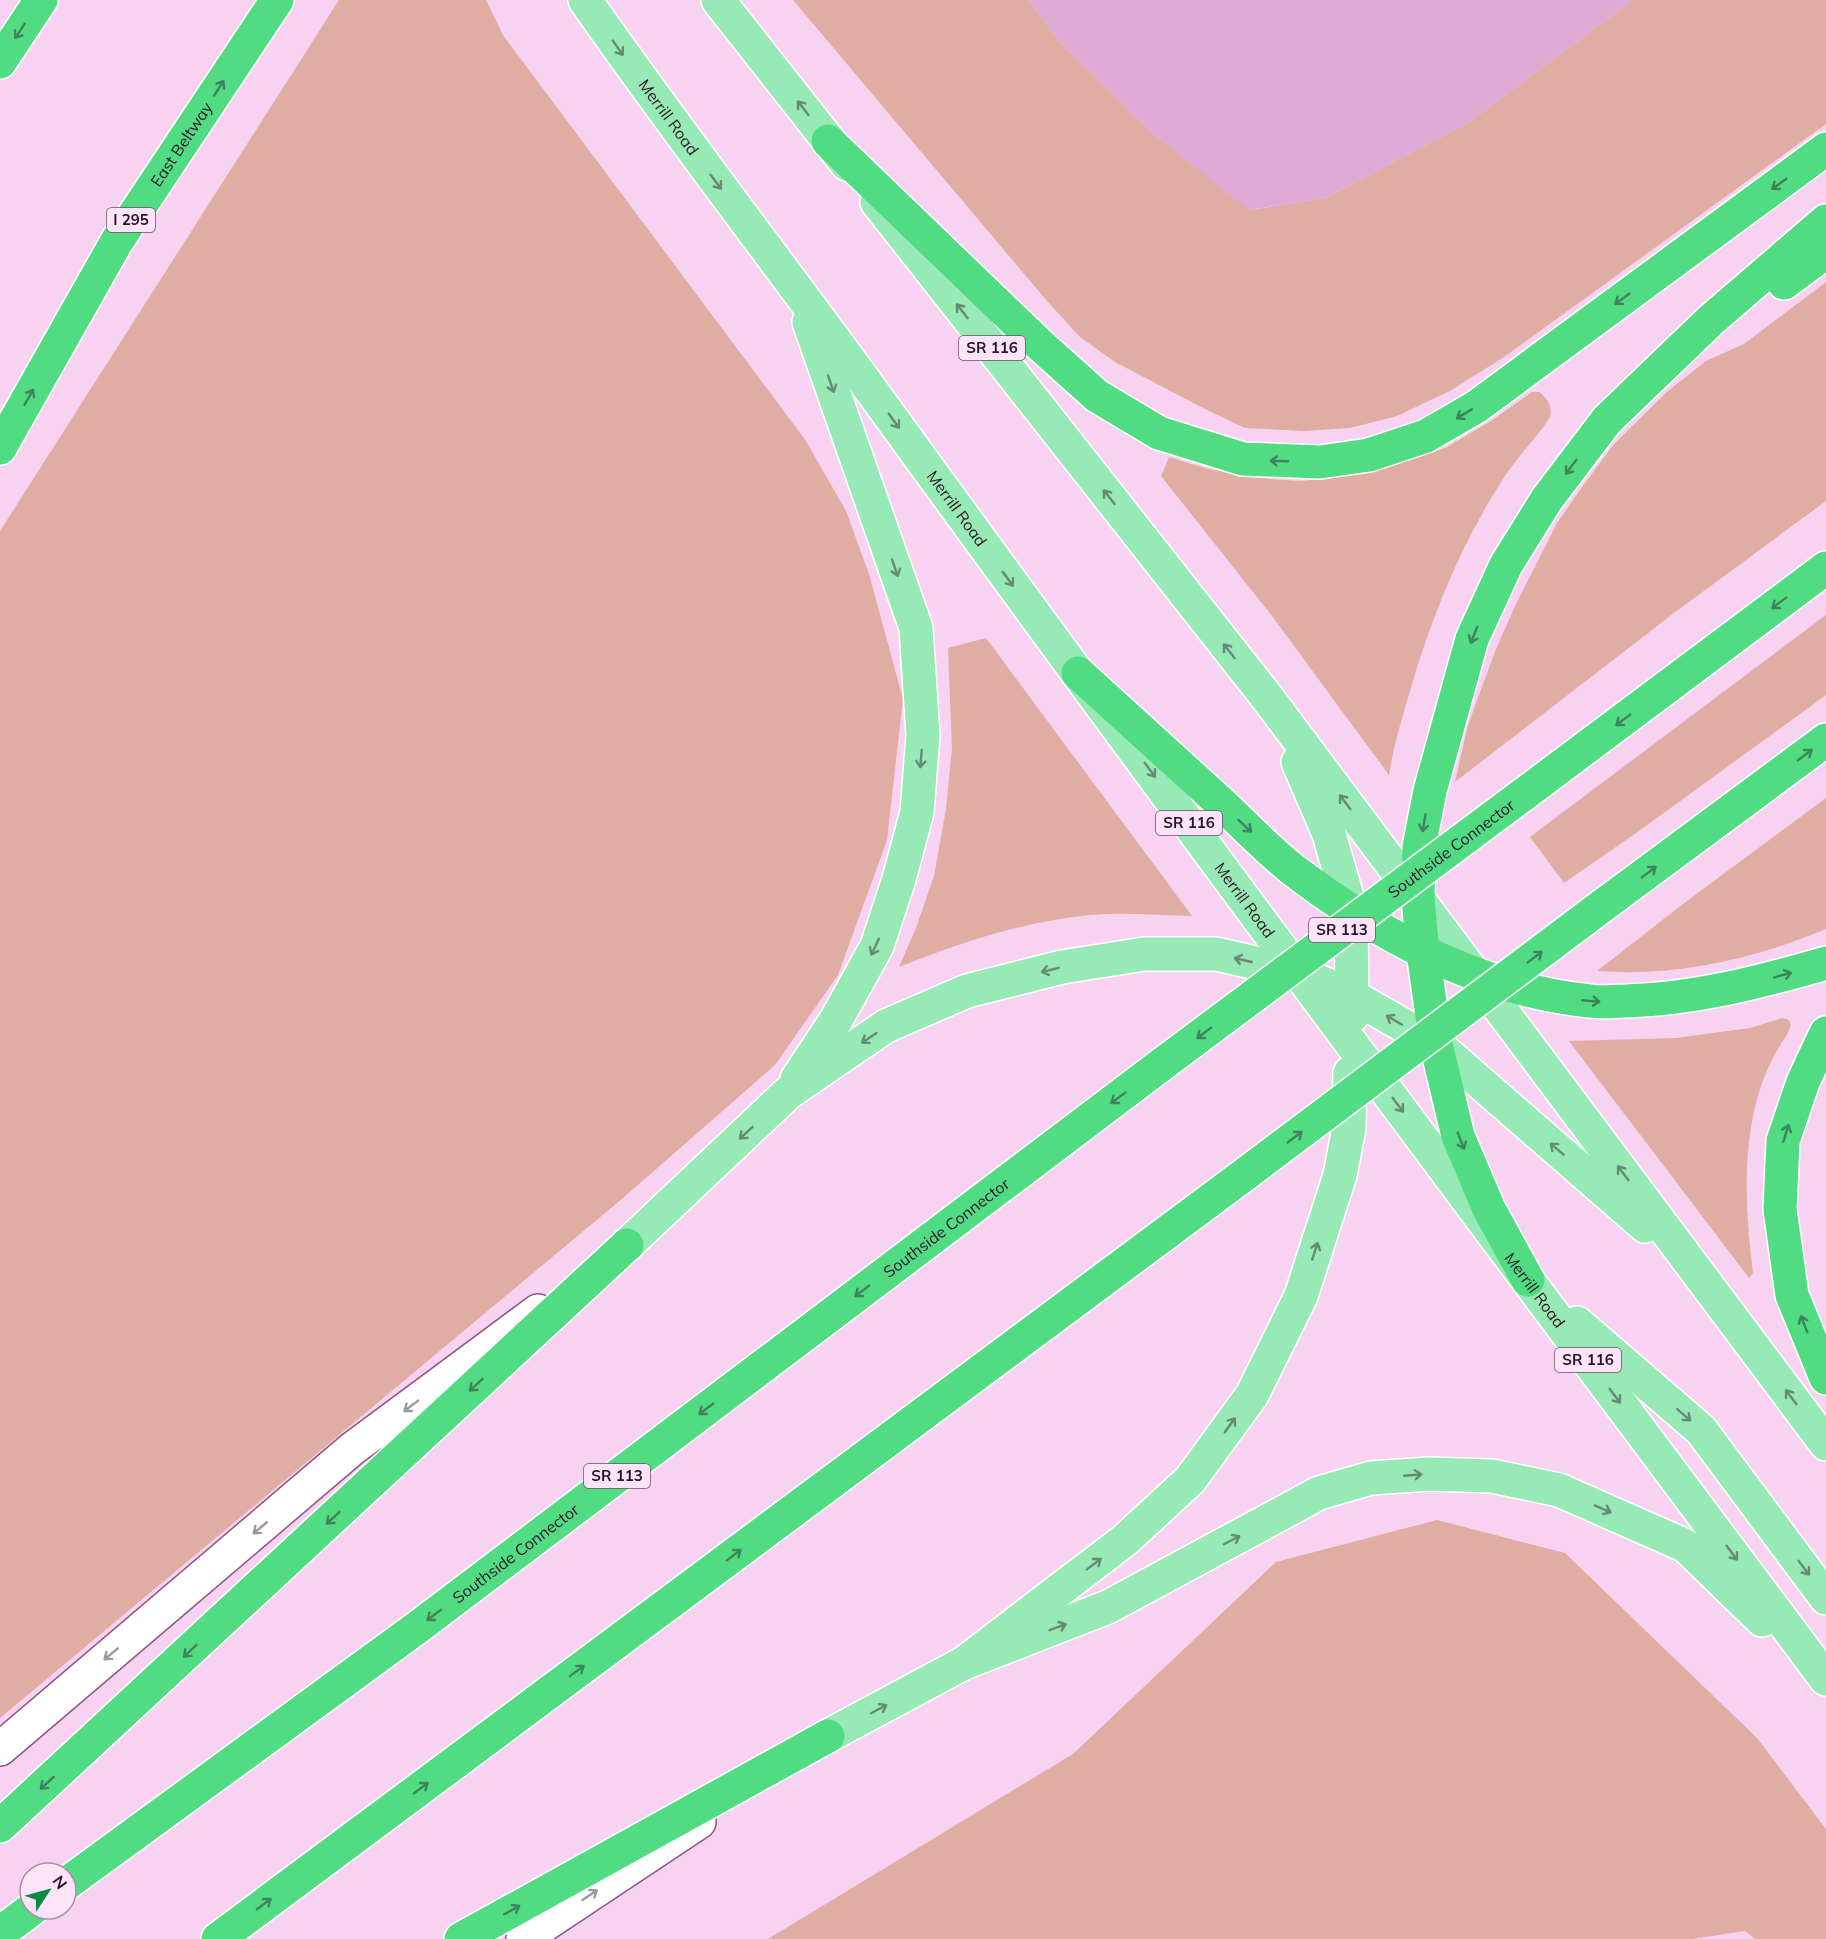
<svg xmlns="http://www.w3.org/2000/svg" width="1826" height="1939" font-family="Mulish,sans-serif">
<rect width="100%" height="100%" fill="#f8d2f1"/>
<!-- green -->
<g fill="#e0ada2">
<path d="M339,0H486L503,35L806,441L846,511L869,574L903,699L887,840L838,975L775,1065L623,1198L0,1718V531Z"/>
<path d="M793,0H1029L1058,40L1149,130L1250,210L1325,198L1468,123L1633,0H1826V124L1504,357L1450,391L1397,416L1350,428L1304,431L1245,428L1203,408L1115,362L1080,337L1047,301Z"/>
<path d="M1826,282V501L1674,613L1455,782L1468,725L1496,649L1515,606L1557,523L1585,483L1614,444L1668,391L1706,361L1744,344Z"/>
<path d="M1532,392H1539C1547,397 1553,407 1550,417C1536,439 1517,457 1503,479C1461,544 1431,618 1410,691C1402,719 1393,747 1389,775L1272,616L1161,476L1169,457L1208,469L1270,479L1301,481L1367,473L1445,448L1491,421Z"/>
<path d="M1826,615V695L1639,831L1564,883L1530,837Z"/>
<path d="M986,638L1192,916C1159,915 1124,912 1090,915C1022,922 962,942 899,967L916,928L934,876L946,809L952,748L948,648Z"/>
<path d="M1826,798V929C1754,959 1675,977 1597,971L1683,904Z"/>
<path d="M1782,1018L1787,1019C1790,1022 1791,1022 1790,1027C1789,1034 1782,1041 1779,1047C1769,1064 1761,1083 1756,1103C1742,1159 1746,1217 1753,1273L1749,1278L1569,1041L1676,1038L1750,1028Z"/>
<path d="M1437,1520L1565,1553L1757,1738L1826,1829V1939H1755L1745,1931L1692,1939H768L1073,1754L1276,1562Z"/>
</g>
<!-- water -->
<path fill="#dcaad4" d="M1029,0H1633L1468,123L1325,198L1249,210L1149,130L1058,40Z"/>
<g fill="none" stroke-linecap="round" stroke-linejoin="round">
<!-- tertiary casing -->
<g stroke="#8d5586" stroke-width="36">
<g id="tertiary">
<path d="M0,1749L352,1449L538,1311"/>
<path d="M523,1939L699,1822"/>
</g>
</g>
<!-- primary casing -->
<g stroke="#fff" stroke-width="36">
<g id="primary">
<path id="s1" d="M585,0C673,126 767,248 858,372C1176,811 1501,1245 1826,1679"/>
<path d="M718,0L847,164"/>
<path d="M877,202L1266,696L1826,1444"/>
<path d="M1298,762L1329,834L1351,911L1352,1016"/>
<path d="M797,1079L836,1020L877,946L899,879L917,812L923,735L916,628L809,322"/>
<path d="M627,1245L788,1093L886,1026L967,991L1062,967L1144,954H1216L1300,973L1352,996L1436,1044L1645,1226"/>
<path d="M1577,1323L1701,1430L1826,1598"/>
<path d="M964,1663L1125,1540L1190,1480L1252,1395L1301,1296L1340,1175L1349,1128L1350,1073"/>
<path d="M828,1736L964,1663L1108,1607L1319,1493L1371,1478L1429,1474L1492,1476L1559,1490L1686,1546L1762,1620"/>
</g>
</g>
<!-- motorway casing -->
<g stroke="#fff" stroke-width="36">
<g id="motorway">
<path d="M0,62L41,0"/>
<path d="M828,141L1039,344L1097,396L1159,433L1243,459L1320,462L1369,455L1426,436L1476,407L1826,149"/>
<path d="M1784,283L1826,252"/>
<path id="s2" d="M0,448L117,241L277,0"/>
<path d="M1078,673C1126,717 1174,760 1222,804C1245,826 1267,849 1292,869C1378,935 1480,990 1590,1001C1602,1003 1614,1001 1626,1001C1695,999 1760,982 1826,963"/>
<path d="M1520,797L1826,568"/>
<path d="M1602,906L1826,740"/>
<path d="M1826,1033L1803,1082L1783,1141L1780,1209L1792,1295L1826,1378"/>
<path d="M1528,1280L1489,1209L1458,1136L1436,1044L1423,952L1418,899L1419,847L1430,791L1472,639L1506,565L1547,499L1607,420L1711,320L1826,221"/>
<path d="M0,1826L627,1245"/>
<path id="s3" d="M66,1884L418,1627L1165,1062"/>
<path d="M0,1933L32,1909"/>
<path d="M218,1939L1248,1172"/>
<path d="M461,1939L828,1736"/>
</g>
</g>
<!-- tertiary -->
<use href="#tertiary" stroke="#fff" stroke-width="33"/>
<!-- primary -->
<use href="#primary" stroke="#97eab5" stroke-width="33"/>
<!-- motorway -->
<use href="#motorway" stroke="#51dc83" stroke-width="33"/>
<!-- motorway-bridge casing -->
<g stroke="#fff" stroke-width="36" stroke-linecap="butt">
<g id="motorway-bridge">
<path id="s4" d="M1165,1062L1520,797"/>
<path d="M1248,1172L1602,906"/>
</g>
</g>
<!-- motorway-bridge -->
<use href="#motorway-bridge" stroke="#51dc83" stroke-width="33"/>
</g>
<!-- one-way arrows -->
<defs><path id="oneway-shaft" d="M-6 0H5M1.5-3L5.5 0L1.5 3" fill="none" stroke-width="1.6" stroke-linecap="round" stroke-linejoin="round" transform="scale(1.5)"/></defs>
<g stroke="#40825a">
<use href="#oneway-shaft" transform="translate(20 31) rotate(123)"/>
<use href="#oneway-shaft" transform="translate(219 88) rotate(-57)"/>
<use href="#oneway-shaft" transform="translate(1779 184) rotate(144)"/>
<use href="#oneway-shaft" transform="translate(1622 299) rotate(144)"/>
<use href="#oneway-shaft" transform="translate(29 397) rotate(-60)"/>
<use href="#oneway-shaft" transform="translate(1464 414) rotate(149)"/>
<use href="#oneway-shaft" transform="translate(1279 461) rotate(-178)"/>
<use href="#oneway-shaft" transform="translate(1571 467) rotate(127)"/>
<use href="#oneway-shaft" transform="translate(1779 603) rotate(143)"/>
<use href="#oneway-shaft" transform="translate(1474 635) rotate(112)"/>
<use href="#oneway-shaft" transform="translate(1623 720) rotate(143)"/>
<use href="#oneway-shaft" transform="translate(1805 755) rotate(-37)"/>
<use href="#oneway-shaft" transform="translate(1424 823) rotate(100)"/>
<use href="#oneway-shaft" transform="translate(1245 826) rotate(43)"/>
<use href="#oneway-shaft" transform="translate(1649 872) rotate(-37)"/>
<use href="#oneway-shaft" transform="translate(1535 957) rotate(-37)"/>
<use href="#oneway-shaft" transform="translate(1783 975) rotate(-15)"/>
<use href="#oneway-shaft" transform="translate(1591 1001) rotate(5)"/>
<use href="#oneway-shaft" transform="translate(1204 1033) rotate(143)"/>
<use href="#oneway-shaft" transform="translate(1118 1098) rotate(143)"/>
<use href="#oneway-shaft" transform="translate(1786 1133) rotate(-73)"/>
<use href="#oneway-shaft" transform="translate(1295 1137) rotate(-37)"/>
<use href="#oneway-shaft" transform="translate(1461 1141) rotate(69)"/>
<use href="#oneway-shaft" transform="translate(862 1291) rotate(143)"/>
<use href="#oneway-shaft" transform="translate(1804 1324) rotate(-112)"/>
<use href="#oneway-shaft" transform="translate(476 1385) rotate(137)"/>
<use href="#oneway-shaft" transform="translate(706 1409) rotate(143)"/>
<use href="#oneway-shaft" transform="translate(333 1518) rotate(137)"/>
<use href="#oneway-shaft" transform="translate(734 1555) rotate(-37)"/>
<use href="#oneway-shaft" transform="translate(434 1615) rotate(143)"/>
<use href="#oneway-shaft" transform="translate(190 1651) rotate(137)"/>
<use href="#oneway-shaft" transform="translate(577 1671) rotate(-37)"/>
<use href="#oneway-shaft" transform="translate(47 1783) rotate(138)"/>
<use href="#oneway-shaft" transform="translate(421 1788) rotate(-37)"/>
<use href="#oneway-shaft" transform="translate(264 1904) rotate(-37)"/>
<use href="#oneway-shaft" transform="translate(512 1910) rotate(-29)"/>
</g>
<g stroke="#668a76">
<use href="#oneway-shaft" transform="translate(618 48) rotate(55)"/>
<use href="#oneway-shaft" transform="translate(803 108) rotate(-128)"/>
<use href="#oneway-shaft" transform="translate(716 182) rotate(53)"/>
<use href="#oneway-shaft" transform="translate(962 311) rotate(-128)"/>
<use href="#oneway-shaft" transform="translate(831 384) rotate(71)"/>
<use href="#oneway-shaft" transform="translate(894 421) rotate(54)"/>
<use href="#oneway-shaft" transform="translate(1109 497) rotate(-128)"/>
<use href="#oneway-shaft" transform="translate(895 568) rotate(71)"/>
<use href="#oneway-shaft" transform="translate(1008 579) rotate(54)"/>
<use href="#oneway-shaft" transform="translate(1229 651) rotate(-128)"/>
<use href="#oneway-shaft" transform="translate(921 759) rotate(95)"/>
<use href="#oneway-shaft" transform="translate(1150 770) rotate(54)"/>
<use href="#oneway-shaft" transform="translate(1345 802) rotate(-127)"/>
<use href="#oneway-shaft" transform="translate(875 947) rotate(115)"/>
<use href="#oneway-shaft" transform="translate(1243 960) rotate(-167)"/>
<use href="#oneway-shaft" transform="translate(1050 970) rotate(166)"/>
<use href="#oneway-shaft" transform="translate(1394 1020) rotate(-150)"/>
<use href="#oneway-shaft" transform="translate(869 1038) rotate(146)"/>
<use href="#oneway-shaft" transform="translate(1398 1105) rotate(53)"/>
<use href="#oneway-shaft" transform="translate(746 1133) rotate(137)"/>
<use href="#oneway-shaft" transform="translate(1557 1149) rotate(-139)"/>
<use href="#oneway-shaft" transform="translate(1623 1173) rotate(-127)"/>
<use href="#oneway-shaft" transform="translate(1315 1251) rotate(-72)"/>
<use href="#oneway-shaft" transform="translate(1615 1396) rotate(53)"/>
<use href="#oneway-shaft" transform="translate(1791 1397) rotate(-127)"/>
<use href="#oneway-shaft" transform="translate(1684 1415) rotate(41)"/>
<use href="#oneway-shaft" transform="translate(1230 1425) rotate(-54)"/>
<use href="#oneway-shaft" transform="translate(1413 1475) rotate(-5)"/>
<use href="#oneway-shaft" transform="translate(1603 1509) rotate(24)"/>
<use href="#oneway-shaft" transform="translate(1232 1540) rotate(-28)"/>
<use href="#oneway-shaft" transform="translate(1732 1553) rotate(53)"/>
<use href="#oneway-shaft" transform="translate(1094 1564) rotate(-37)"/>
<use href="#oneway-shaft" transform="translate(1804 1568) rotate(53)"/>
<use href="#oneway-shaft" transform="translate(1058 1627) rotate(-21)"/>
<use href="#oneway-shaft" transform="translate(879 1709) rotate(-28)"/>
</g>
<g stroke="#a0959e">
<use href="#oneway-shaft" transform="translate(411 1406) rotate(143)"/>
<use href="#oneway-shaft" transform="translate(260 1528) rotate(140)"/>
<use href="#oneway-shaft" transform="translate(111 1654) rotate(140)"/>
<use href="#oneway-shaft" transform="translate(590 1895) rotate(-34)"/>
</g>
<g text-anchor="middle" stroke-width="5" stroke-linejoin="round" paint-order="stroke">
<!-- shield labels -->
<g fill="#fee3f9" stroke="#6a5267" stroke-width="1.5">
<rect x="107" y="208" width="48" height="24" rx="4.5"/>
<rect x="959" y="336" width="66" height="24" rx="4.5"/>
<rect x="1156" y="811" width="66" height="24" rx="4.5"/>
<rect x="1309" y="918" width="66" height="24" rx="4.5"/>
<rect x="1555" y="1348" width="66" height="24" rx="4.5"/>
<rect x="584" y="1464" width="66" height="24" rx="4.5"/>
</g>
<g font-size="15" font-weight="bold" fill="#2b1428">
<text x="131" y="225">I 295</text>
<text x="992" y="353">SR 116</text>
<text x="1189" y="828">SR 116</text>
<text x="1342" y="935">SR 113</text>
<text x="1588" y="1365">SR 116</text>
<text x="617" y="1481">SR 113</text>
</g>
<!-- street labels -->
<g font-size="16" fill="#2b1428" stroke="#fee3f9">
<text dy="6" stroke="none"><textPath href="#s1" startOffset="144">Merrill Road</textPath></text>
<text dy="6" stroke="none"><textPath href="#s2" startOffset="354">East Beltway</textPath></text>
<text dy="6" stroke="none"><textPath href="#s1" startOffset="630">Merrill Road</textPath></text>
<text dy="6" stroke="none"><textPath href="#s4" startOffset="357">Southside Connector</textPath></text>
<text dy="6" stroke="none"><textPath href="#s1" startOffset="1116">Merrill Road</textPath></text>
<text dy="6" stroke="none"><textPath href="#s3" startOffset="1098">Southside Connector</textPath></text>
<text dy="6" stroke="none"><textPath href="#s1" startOffset="1602">Merrill Road</textPath></text>
<text dy="6" stroke="none"><textPath href="#s3" startOffset="558">Southside Connector</textPath></text>
</g>
</g>
<!-- north arrow -->
<g transform="translate(48 1891) rotate(54)"><circle r="28" fill="#fee3f9" stroke="#aa90a5" stroke-width="1.5"/>
<path d="M0-4.5L10 22L0 15L-10 22Z" fill="#0a8a46"/>
<text y="-9" font-size="16" font-weight="bold" text-anchor="middle" fill="#2b1428">N</text>
</g>
</svg>
